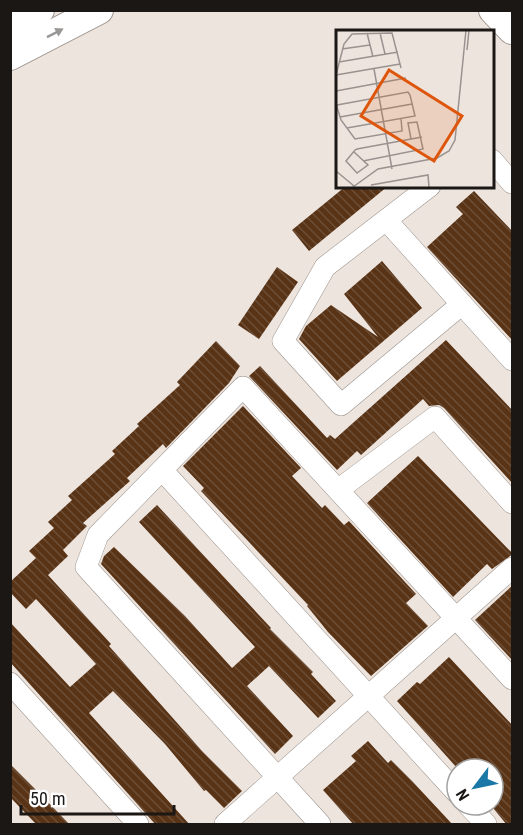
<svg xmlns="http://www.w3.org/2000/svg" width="523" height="835" font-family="'Roboto Condensed',sans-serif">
<defs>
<pattern id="building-back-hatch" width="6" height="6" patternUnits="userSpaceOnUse" patternTransform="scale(1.5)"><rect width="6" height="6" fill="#583315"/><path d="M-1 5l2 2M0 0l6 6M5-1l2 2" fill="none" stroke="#6c4e36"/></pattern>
</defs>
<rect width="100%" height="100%" fill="#eee4de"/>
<!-- building -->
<g fill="url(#building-back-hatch)">
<path d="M346,186H388L309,251L292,230Z"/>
<path d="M474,191L513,232V341L427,247L463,214L456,207Z"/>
<path d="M382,261L422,308L337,381L299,339L306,326L331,305L378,337L344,294Z"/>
<path d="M277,267L298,282L259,339L238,325Z"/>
<path d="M446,340L513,411V484L444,408L439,405L429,406L423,399L361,455L357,451L337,470L249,376L260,366L327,438L330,435L335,439Z"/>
<path d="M216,341L240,366L229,383L166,448L163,444L127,478L130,481L83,523L87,526L63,550L68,556L48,575L111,644L109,646L202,751L242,791L224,808L206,790L204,791L165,744L113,691L89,713L190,825H156L10,662V622L70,687L96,664L36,599L26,609L10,592V582L36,558L29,551L54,528L48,522L72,500L68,496L115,454L112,451L139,426L137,424L180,385L177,382Z"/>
<path d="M243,406L301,468L292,476L322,508L325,505L344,525L349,521L416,594L406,603L428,626L371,676L328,632L307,606L308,605L201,491L204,488L183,466Z"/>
<path d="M418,456L513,554L492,569L487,564L453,597L367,503Z"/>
<path d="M157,505L271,628L270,629L313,672L311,674L336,701L318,718L269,666L247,686L293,736L275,754L101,564L104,556L114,547L185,616L232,668L255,647L139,522Z"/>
<path d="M513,585V661L475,620Z"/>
<path d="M449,657L513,726V825H507L493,808V769H458L397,701L417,682L420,684Z"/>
<path d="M368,741L388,763L391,760L413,782L453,825H354L323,790L356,761L351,756Z"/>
<path d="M10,764L41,795L70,825H37L10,797Z"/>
</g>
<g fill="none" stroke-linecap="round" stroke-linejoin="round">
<!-- street casing -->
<g stroke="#9c948e" stroke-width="22">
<g id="street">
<path d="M492,160L512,183"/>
<path d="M430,186L325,267L283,341L341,405L462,304"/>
<path d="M387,221L512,360"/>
<path d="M162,470L457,793"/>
<path d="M338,490L435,417L512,503"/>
<path d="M10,683L138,824"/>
<path d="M468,805L486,824"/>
<path d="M225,824L512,568"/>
<path d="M320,824L86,567L98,535L243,387L512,679"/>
</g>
</g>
<!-- secondary casing -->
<g stroke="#9c948e" stroke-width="30">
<g id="secondary">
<path d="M493,10L512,30"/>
<path d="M10,26L40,10"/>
<path d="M10,56L99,10"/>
</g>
</g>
<!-- street -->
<use href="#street" stroke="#fff" stroke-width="21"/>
<!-- secondary -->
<use href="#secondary" stroke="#fff" stroke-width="28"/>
</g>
<!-- one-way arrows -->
<defs><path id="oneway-solid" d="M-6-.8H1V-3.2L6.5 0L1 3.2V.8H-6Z" transform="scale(1.5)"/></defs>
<use fill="#989796" href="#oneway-solid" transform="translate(55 33) rotate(-27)"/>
<!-- overview -->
<g transform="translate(336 30)">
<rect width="158" height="158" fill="#eee4de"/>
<path fill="none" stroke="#99928e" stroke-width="1.5" d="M31,3L37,27M44,3L49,24M6,19L34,15M131,20L133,0M3,32L62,22M38,39L56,139M0,45L8,14L16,4L56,3L65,38M0,45L64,34M0,61L70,48M0,74L5,90L19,109L66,101L65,88M1,75L72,62L74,65L79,86L11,98M4,87L76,74M18,122L32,135L21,143L10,131L19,120L21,119L86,107M27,131L87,119L81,92L72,93L75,109M0,141L18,156M35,155L92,145L93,157M17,157L42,139L101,128L113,121L119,110L130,0"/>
<path fill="#de560c" fill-opacity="0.15" stroke="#de560c" stroke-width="3" d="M53,40L126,86L98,131L25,86Z"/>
<rect width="158" height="158" fill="none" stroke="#1a1715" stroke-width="3"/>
</g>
<!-- border -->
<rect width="523" height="835" fill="none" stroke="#1a1715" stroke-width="24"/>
<!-- north arrow -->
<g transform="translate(475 787) rotate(238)"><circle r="28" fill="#ffffff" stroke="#a3a2a1" stroke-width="1.5"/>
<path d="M0-4.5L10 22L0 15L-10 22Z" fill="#1b78a6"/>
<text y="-9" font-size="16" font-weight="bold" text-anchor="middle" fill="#1a1715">N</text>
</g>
<!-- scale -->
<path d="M21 805v9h153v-9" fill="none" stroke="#1a1715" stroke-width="3"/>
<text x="30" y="805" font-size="18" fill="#1a1715" stroke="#ffffff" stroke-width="4.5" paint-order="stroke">50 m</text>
</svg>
